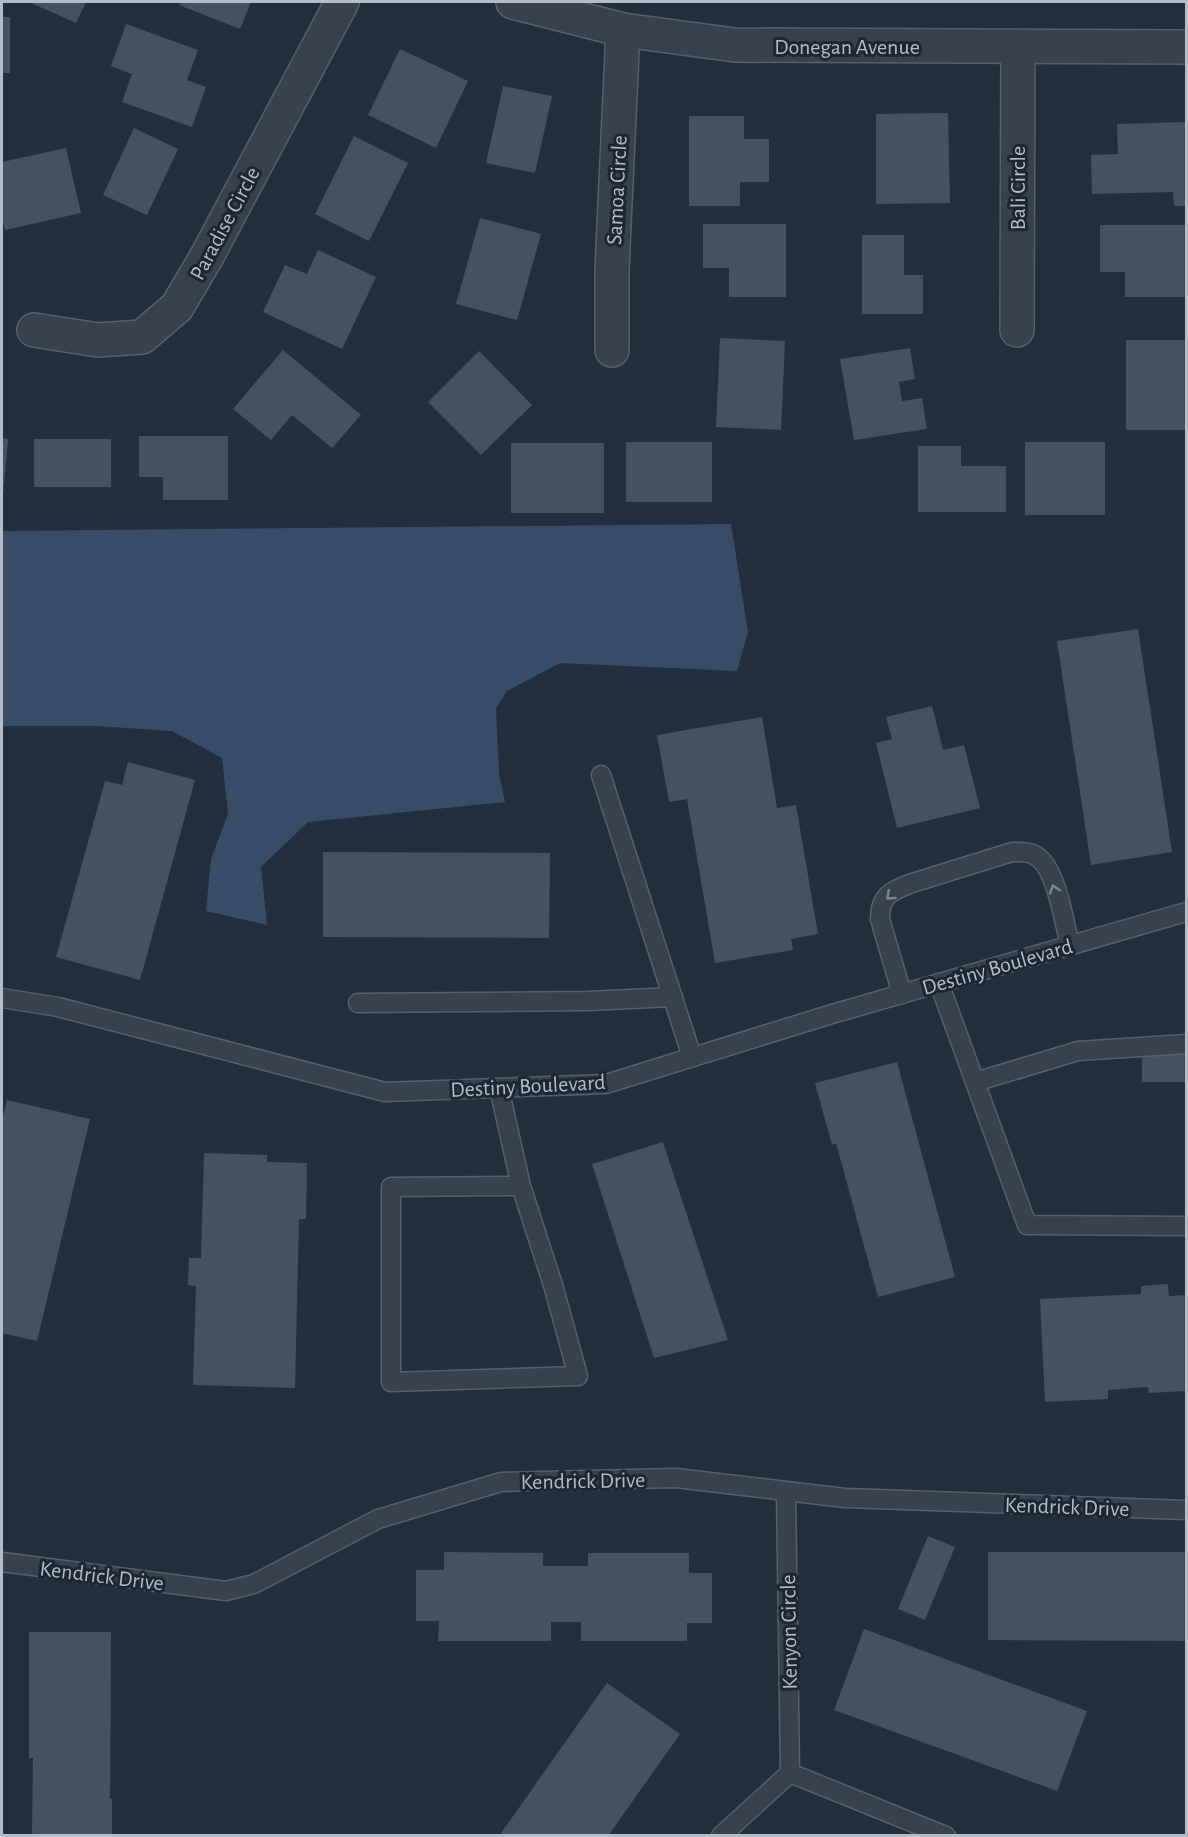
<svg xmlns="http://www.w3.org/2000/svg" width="1188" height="1837" font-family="'Alegreya Sans',sans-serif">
<rect width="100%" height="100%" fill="#242f3e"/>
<!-- water -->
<path fill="#394c67" d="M731,524L748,632L737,671L560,663L507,691L496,708L499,774L505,802L308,822L261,867L267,925L206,911L211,859L228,814L222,758L172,731L97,726H2V531Z"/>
<!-- building -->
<g fill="#455162">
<path d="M29,2H86L76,23Z"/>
<path d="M181,2H251L240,29L179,5Z"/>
<rect x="2" y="17" width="8" height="56"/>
<path d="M126,24L198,50L187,80L206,87L192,127L122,102L132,74L111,66Z"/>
<path d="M400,49L468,81L436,148L368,115Z"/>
<path d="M503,86L552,96L535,173L486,163Z"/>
<path d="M948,113L950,203L876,204V114Z"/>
<path d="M689,116H744V139H769V182H740V206H689Z"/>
<path d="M1186,122V206H1174L1173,192L1092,194L1091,155L1118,154L1117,124Z"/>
<path d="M134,128L178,149L147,215L103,195Z"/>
<path d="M354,136L408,163L369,241L315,214Z"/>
<path d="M66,148L81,213L5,230L2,216V162Z"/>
<path d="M480,218L541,234L517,320L456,304Z"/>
<path d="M703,224H786V297H729V268H703Z"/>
<path d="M1100,225H1186V297H1125V272H1100Z"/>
<path d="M862,235H904V275H923V314H862Z"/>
<path d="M318,250L376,277L342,349L263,312L285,265L307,274Z"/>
<path d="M720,338L785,341L781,430L716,427Z"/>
<rect x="1126" y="340" width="60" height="90"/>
<path d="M910,348L915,379L899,382L902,401L922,398L927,429L854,440L840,359Z"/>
<path d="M283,350L361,415L332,448L292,415L271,440L233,409Z"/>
<path d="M479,351L532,405L481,455L428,402Z"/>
<path d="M139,436H228V500H163V477H139Z"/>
<path d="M2,438L8,439L3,495H2Z"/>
<rect x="34" y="439" width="77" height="48"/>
<rect x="626" y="442" width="86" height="60"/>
<rect x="1025" y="442" width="80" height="73"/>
<rect x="511" y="443" width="93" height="70"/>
<path d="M918,446H961V466H1006V512H918Z"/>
<path d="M1138,629L1172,852L1091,865L1057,641Z"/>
<path d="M932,706L943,750L964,745L980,808L897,828L876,743L892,739L886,717Z"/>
<path d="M762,717L777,808L796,805L818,934L791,939L793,950L715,963L687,799L669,802L657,735Z"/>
<path d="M128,762L195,780L140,980L56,957L105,781L122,785Z"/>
<path d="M323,852L550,853L549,938L323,937Z"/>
<rect x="1142" y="1055" width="44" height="27"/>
<path d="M897,1062L955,1277L878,1297L836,1143L832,1145L815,1083Z"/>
<path d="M7,1100L90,1119L37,1341L2,1333V1122Z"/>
<path d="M663,1142L728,1340L654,1358L592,1164Z"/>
<path d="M204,1153L267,1155V1162L307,1163L306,1219H299L295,1388L193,1385L196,1286L188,1285L189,1258H201Z"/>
<path d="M1168,1284L1169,1296L1186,1295V1391L1149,1393L1148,1387L1108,1390V1399L1045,1402L1040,1299L1141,1294V1286Z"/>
<path d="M928,1536L955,1547L925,1620L898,1609Z"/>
<path d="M444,1552L543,1553V1566H588V1553H689V1573H712V1623H687V1641H581V1622H551V1641H438L439,1621H416V1570H444Z"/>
<path d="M988,1552H1186V1641L988,1640Z"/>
<path d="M864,1629L1087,1711L1057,1791L834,1710Z"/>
<path d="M29,1632H111L110,1799H112V1836H32L33,1758H29Z"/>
<path d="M607,1683L680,1734L608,1836H499Z"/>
</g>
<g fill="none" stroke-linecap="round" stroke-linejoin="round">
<!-- service casing -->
<g stroke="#565f6c" stroke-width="21">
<g id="service">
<path d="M601,775L692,1057"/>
<path d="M939,983L1027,1225L1186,1226"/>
<path d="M902,994L880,919C880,896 890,892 909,884L1012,852C1022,852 1031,851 1039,858C1057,873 1064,922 1070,945"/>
<path d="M2,998L58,1007L385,1092L606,1084L832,1014L1186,912"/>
<path d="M358,1003L588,1001L673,997"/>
<path d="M975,1082L1078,1051L1186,1044"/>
<path d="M499,1088L521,1186L391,1187V1382L578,1376L553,1285L521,1186"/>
<path d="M2,1562L226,1591L254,1584L378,1519L501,1482L676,1478L845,1498L1186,1510"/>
<path d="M790,1773L946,1836"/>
<path d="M721,1836L790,1773L786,1492"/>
</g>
</g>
<!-- minor casing -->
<g stroke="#565f6c" stroke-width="36">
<g id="minor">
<path d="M34,330L98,340L142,337L177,307L207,256L342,2"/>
<path d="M1017,330L1018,47"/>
<path d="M612,350V269L623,30"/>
</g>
</g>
<!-- tertiary casing -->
<g stroke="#565f6c" stroke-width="36">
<path id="tertiary" d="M513,2L623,30L735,45L1186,47"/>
</g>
<!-- service -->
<use href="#service" stroke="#38414e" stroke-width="18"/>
<!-- minor -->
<use href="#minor" stroke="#38414e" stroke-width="33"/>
<!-- tertiary -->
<use href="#tertiary" stroke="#38414e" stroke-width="33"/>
</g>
<!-- one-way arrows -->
<defs><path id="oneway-chevron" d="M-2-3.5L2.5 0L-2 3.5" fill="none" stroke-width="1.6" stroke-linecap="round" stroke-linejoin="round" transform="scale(1.5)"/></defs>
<g stroke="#7c8592">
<use href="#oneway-chevron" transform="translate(1054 889) rotate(-108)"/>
<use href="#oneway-chevron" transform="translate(890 896) rotate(138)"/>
</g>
<g text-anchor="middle" stroke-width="6" stroke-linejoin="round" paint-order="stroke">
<!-- street labels -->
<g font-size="22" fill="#b4bcc9" stroke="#1d2633">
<text x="847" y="54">Donegan Avenue</text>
<text transform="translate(1017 188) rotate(-90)" y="8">Bali Circle</text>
<text transform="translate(616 190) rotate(-87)" y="8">Samoa Circle</text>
<text transform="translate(224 223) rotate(-62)" y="8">Paradise Circle</text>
<text transform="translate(997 966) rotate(-16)" y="8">Destiny Boulevard</text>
<text transform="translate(528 1085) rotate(-3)" y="8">Destiny Boulevard</text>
<text transform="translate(583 1480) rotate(-1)" y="8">Kendrick Drive</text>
<text transform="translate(1067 1506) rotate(2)" y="8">Kendrick Drive</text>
<text transform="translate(102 1575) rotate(7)" y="8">Kendrick Drive</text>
<text transform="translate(788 1632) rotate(-91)" y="8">Kenyon Circle</text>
</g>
</g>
<!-- border -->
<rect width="1188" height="1837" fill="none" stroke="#b4bcc9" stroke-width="6"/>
</svg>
